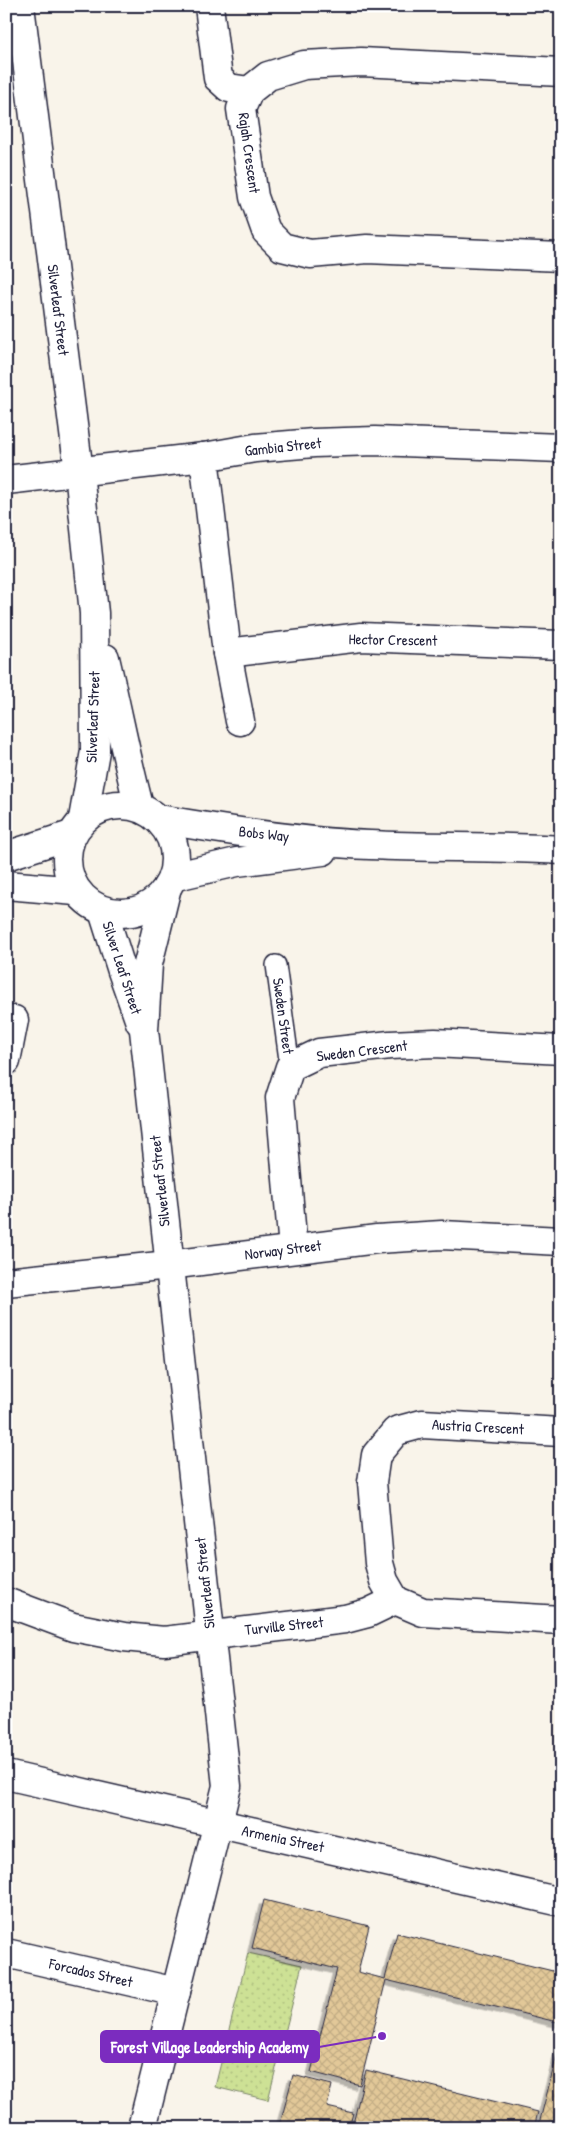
<svg xmlns="http://www.w3.org/2000/svg" width="567" height="2134" font-family="'Patrick Hand',sans-serif">
<defs>
<pattern id="park-dots" width="8" height="8" patternUnits="userSpaceOnUse" patternTransform="scale(1.25)"><rect width="8" height="8" fill="#cde195"/><path d="M2 2h.1M6 6h.1" fill="none" stroke="#b0c181" stroke-width="1.8" stroke-linecap="round"/></pattern>
<pattern id="building-cross-hatch" width="8" height="8" patternUnits="userSpaceOnUse" patternTransform="scale(1.25)"><rect width="8" height="8" fill="#e2c898"/><path d="M0 0l8 8M0 8l8-8" fill="none" stroke="#c2ac84"/></pattern>
<filter id="shadow"><feDropShadow dx="-4.5" dy="4.5" stdDeviation="0" flood-color="#0004"/></filter>
</defs>
<rect width="100%" height="100%" fill="#f9f4ea"/>
<filter id="ink" filterUnits="userSpaceOnUse"><feTurbulence type="fractalNoise" baseFrequency=".02" numOctaves="2"/><feDisplacementMap in="SourceGraphic" scale="10" xChannelSelector="R" yChannelSelector="G"/><feConvolveMatrix kernelMatrix="1 2 1 2 8 2 1 2 1" color-interpolation-filters="sRGB"/></filter>
<g filter="url(#ink)">
<!-- park -->
<path fill="url(#park-dots)" stroke="#788268" d="M248,1953L302,1965L268,2100L215,2087Z"/>
<!-- building -->
<g fill="url(#building-cross-hatch)" stroke="#22223b" filter="url(#shadow)">
<path d="M264,1900L369,1926L358,1972L385,1979L397,1933L561,1973V2023L386,1980L360,2085L311,2072L337,1969L252,1948Z"/>
<path d="M561,2039V2128H538Z"/>
<path d="M366,2070L538,2112L534,2128H352Z"/>
<path d="M293,2075L332,2085L327,2107L353,2113L349,2128H279Z"/>
</g>
<g fill="none" stroke-linecap="round" stroke-linejoin="round">
<!-- service casing -->
<g stroke="#22223b" stroke-width="22">
<path id="service" d="M276,965L290,1067"/>
</g>
<!-- minor casing -->
<g stroke="#22223b" stroke-width="31">
<g id="minor">
<path d="M20,6L79,472L94,613L95,751L83,819"/>
<path d="M209,6L218,78L229,88L249,91"/>
<path d="M561,72L361,62L304,65L268,76L249,91L241,109L254,197L266,231L282,247L310,254L367,249L561,257"/>
<path d="M204,457L227,653L240,721"/>
<path d="M6,480L204,457L255,448L314,443L375,441L561,448"/>
<path d="M227,653L361,637L561,645"/>
<path d="M105,658C117,708 126,757 139,806"/>
<path d="M103,911L122,971L140,1022"/>
<path d="M6,1061L14,1020"/>
<path d="M293,1249L280,1098L290,1067L319,1053L390,1045L435,1043L561,1050"/>
<path d="M6,1282L169,1265L377,1239L442,1235L561,1241"/>
<path d="M395,1600L384,1581L379,1563L372,1482L376,1455L396,1431L422,1424L561,1432"/>
<path d="M395,1600L423,1612L561,1620"/>
<path d="M6,1602L73,1627L124,1637L164,1641L345,1619L368,1613L395,1600"/>
<path d="M6,1775L561,1902"/>
<path d="M6,1953L176,1992"/>
<path d="M142,2128L227,1786L144,1030L148,964L167,887"/>
</g>
</g>
<!-- tertiary casing -->
<g stroke="#22223b" stroke-width="31">
<g id="tertiary">
<circle cx="121" cy="859" r="54"/>
<path d="M159,819C228,831 300,842 370,845C434,848 497,846 561,850"/>
<path d="M6,856L71,835"/>
<path d="M172,877L237,862L323,851"/>
<path d="M6,885L76,891"/>
</g>
</g>
<!-- service -->
<use href="#service" stroke="#fff" stroke-width="19"/>
<!-- minor -->
<use href="#minor" stroke="#fff" stroke-width="28"/>
<!-- tertiary -->
<use href="#tertiary" stroke="#fff" stroke-width="28"/>
</g>
</g>
<g text-anchor="middle" stroke-width="5" stroke-linejoin="round" paint-order="stroke">
<!-- street labels -->
<g font-size="15" fill="#22223b" stroke="#fff">
<text transform="translate(249 153) rotate(82)" y="5">Rajah Crescent</text>
<text transform="translate(58 310) rotate(83)" y="5">Silverleaf Street</text>
<text transform="translate(283 447) rotate(-6)" y="5">Gambia Street</text>
<text transform="translate(393 640) rotate(1)" y="5">Hector Crescent</text>
<text transform="translate(93 717) rotate(-88)" y="5">Silverleaf Street</text>
<text transform="translate(264 834) rotate(6)" y="5">Bobs Way</text>
<text transform="translate(122 968) rotate(72)" y="5">Silver Leaf Street</text>
<text transform="translate(283 1016) rotate(82)" y="5">Sweden Street</text>
<text transform="translate(362 1051) rotate(-7)" y="5">Sweden Crescent</text>
<text transform="translate(160 1181) rotate(-96)" y="5">Silverleaf Street</text>
<text transform="translate(283 1250) rotate(-7)" y="5">Norway Street</text>
<text transform="translate(478 1427) rotate(3)" y="5">Austria Crescent</text>
<text transform="translate(205 1583) rotate(-96)" y="5">Silverleaf Street</text>
<text transform="translate(284 1626) rotate(-6)" y="5">Turville Street</text>
<text transform="translate(283 1839) rotate(12)" y="5">Armenia Street</text>
<text transform="translate(91 1973) rotate(13)" y="5">Forcados Street</text>
</g>
</g>
<!-- callouts -->
<path fill="none" stroke="#7b2cbf" stroke-width="2" d="M382 2036L319 2047"/>
<circle fill="#7b2cbf" stroke="#fff" stroke-width="2" cx="382" cy="2036" r="5"/>
<rect fill="#7b2cbf" stroke="#7b2cbf" stroke-width="2" x="101" y="2031" width="218" height="31" rx="5"/>
<g font-size="16" text-anchor="middle" font-weight="bold" fill="#fff">
<text x="210" y="2053">Forest Village Leadership Academy</text>
</g>
<!-- margin -->
<rect width="567" height="2134" fill="none" stroke="#fff" stroke-width="25"/>
<rect x="12" y="12" width="542" height="2109" fill="none" stroke="#22223b" stroke-width="2" filter="url(#ink)"/>
</svg>
